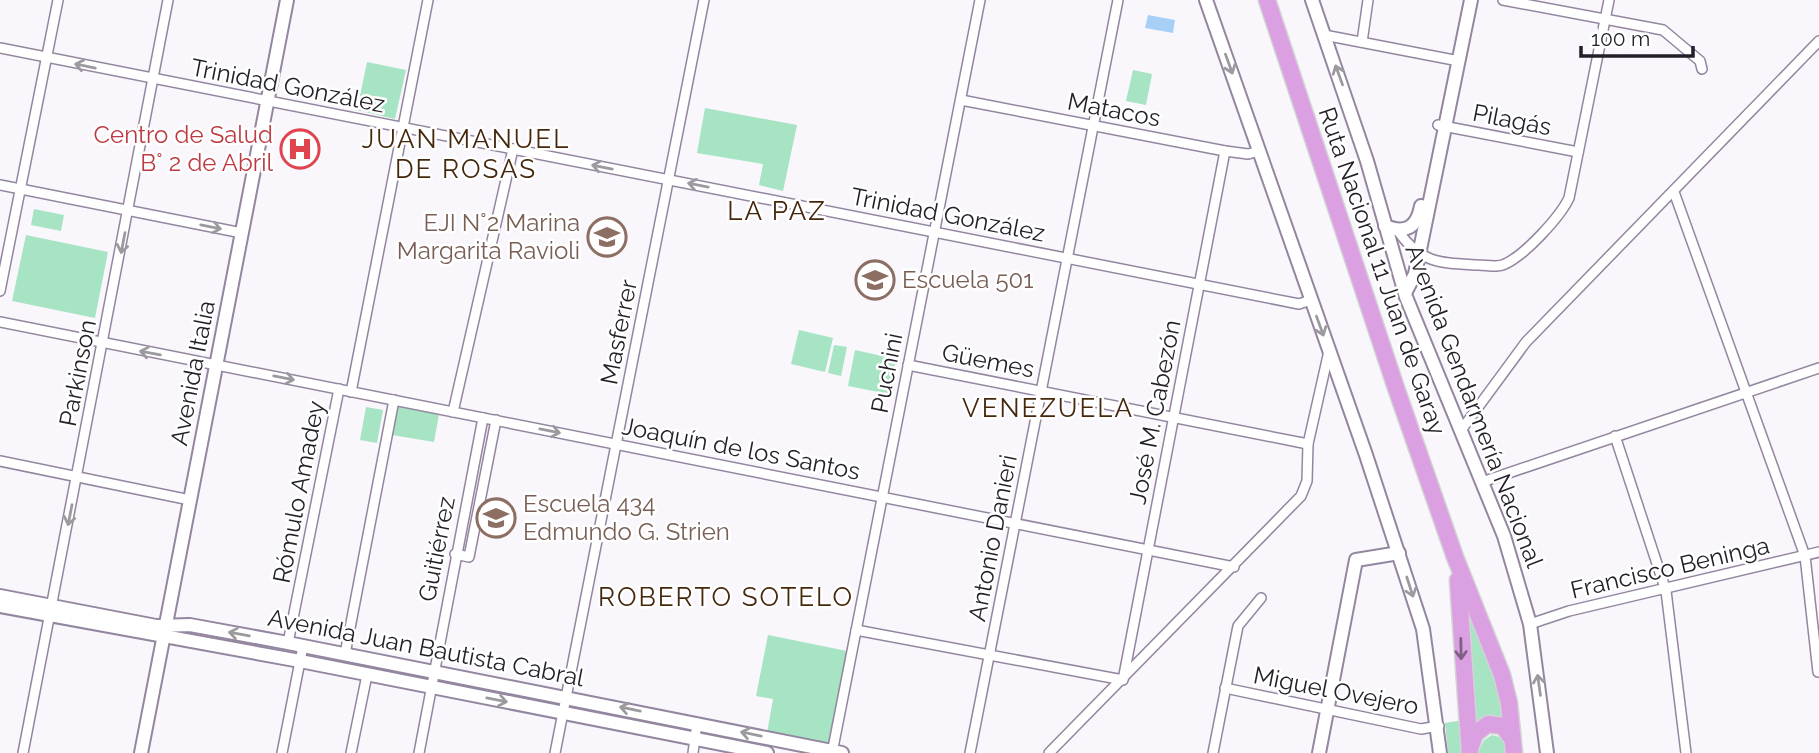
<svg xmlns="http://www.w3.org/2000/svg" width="1819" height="753" font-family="Raleway,sans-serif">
<rect width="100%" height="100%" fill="#f9f6fc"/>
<!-- green -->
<g fill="#a6e4c3">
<path d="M367,62L406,70L395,119L357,110Z"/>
<path d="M1133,70L1152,74L1146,105L1126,101Z"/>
<path d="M705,108L797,125L783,191L759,185L763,164L697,153Z"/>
<path d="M34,209L64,215L61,231L31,225Z"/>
<path d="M26,235L108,252L95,318L12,301Z"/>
<path d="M799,330L833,338L825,372L791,364Z"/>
<path d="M834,345L847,347L841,376L828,373Z"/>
<path d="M855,350L896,359L889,394L848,386Z"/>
<path d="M398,406L439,414L434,442L392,435Z"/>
<path d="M366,407L383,410L377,443L360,440Z"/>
<path d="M1470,607L1491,656L1507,720L1475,724L1466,613Z"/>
<path d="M768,635L847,651L829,745L767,733L773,699L756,696Z"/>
<path d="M1463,720L1467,753H1448L1445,723Z"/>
<path d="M1492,735L1503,738L1511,753H1478L1484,740Z"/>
</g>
<!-- water -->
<path fill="#a8d0f7" d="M1148,15L1175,20L1173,33L1145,28Z"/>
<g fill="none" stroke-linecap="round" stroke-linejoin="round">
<!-- street casing -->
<g stroke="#94869f" stroke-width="12">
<g id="street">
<path d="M1503,0L1663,30L1700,61L1702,69"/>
<path d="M1324,35L1459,61"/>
<path d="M1362,42L1368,0"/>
<path d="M0,48L1299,304L1311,300"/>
<path d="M961,100L1225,151L1248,154L1260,151"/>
<path d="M1438,125L1578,152"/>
<path d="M0,185L242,233"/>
<path d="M1674,192L1805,556L1818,672"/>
<path d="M1398,231C1421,264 1441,263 1478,265C1487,265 1498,268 1505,264C1525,255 1560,217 1569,198L1609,0"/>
<path d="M0,291L58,0"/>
<path d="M0,322L1234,567"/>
<path d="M908,365L1308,444"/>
<path d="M351,392L428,0"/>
<path d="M453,412L513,149"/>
<path d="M1462,429L1526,342L1819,41"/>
<path d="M1615,436L1666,591L1686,753"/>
<path d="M0,461L190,500"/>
<path d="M1482,482L1819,368"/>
<path d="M455,554L469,557L496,420"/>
<path d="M1530,624L1569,611L1819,552"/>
<path d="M856,630L1123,680L1225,151"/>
<path d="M288,643L339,389"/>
<path d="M345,654L394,400"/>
<path d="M1225,688L1421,729L1439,726"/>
<path d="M23,753L168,0"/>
<path d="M282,753L303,646"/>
<path d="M351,753L367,675"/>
<path d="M419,753L483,418"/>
<path d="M555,753L704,0"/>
<path d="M693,753L697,723"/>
<path d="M832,753L980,0"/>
<path d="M970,753L1118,0"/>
<path d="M1049,753L1301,496L1307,481L1308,444L1329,351"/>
<path d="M1213,753L1238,626L1261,598"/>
</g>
</g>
<!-- secondary casing -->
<g stroke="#94869f" stroke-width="16">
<g id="secondary">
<path d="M1206,0L1366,455L1423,629L1440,753"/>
<path d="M1312,0L1367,161L1406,297L1504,536L1530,624L1547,753"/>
<path d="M1385,226C1405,234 1417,228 1421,206"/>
<path d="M1405,293L1415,274L1471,0"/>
<path d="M0,596L156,626L190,625L288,643L842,753"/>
<path d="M0,606L300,661L767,753"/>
<path d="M141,753L287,0"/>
<path d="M1319,753L1356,560L1399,553"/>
</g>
</g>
<!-- highway casing -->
<g stroke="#d3d2d4" stroke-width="19">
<g id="highway">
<path d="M1267,0L1396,388L1455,557L1502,675L1509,703L1514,753"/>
<path d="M1458,580L1470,753"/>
<path d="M1471,746L1475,734L1488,724L1503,726L1512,739"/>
</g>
</g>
<!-- street -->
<use href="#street" stroke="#fff" stroke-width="9"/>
<!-- secondary -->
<use href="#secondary" stroke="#fff" stroke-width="12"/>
<!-- highway -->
<use href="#highway" stroke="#dba0e1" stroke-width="16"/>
</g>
<!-- one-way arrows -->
<defs><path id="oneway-shaft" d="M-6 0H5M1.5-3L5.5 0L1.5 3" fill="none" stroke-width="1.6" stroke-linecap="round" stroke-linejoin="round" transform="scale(1.75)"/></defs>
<g stroke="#9c9a9e">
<use href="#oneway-shaft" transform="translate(1229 64) rotate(70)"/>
<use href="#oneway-shaft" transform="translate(85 66) rotate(-168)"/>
<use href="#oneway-shaft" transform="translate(1339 75) rotate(-110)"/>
<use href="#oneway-shaft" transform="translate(602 167) rotate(-169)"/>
<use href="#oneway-shaft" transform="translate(698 185) rotate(-169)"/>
<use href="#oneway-shaft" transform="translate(211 227) rotate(11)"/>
<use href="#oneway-shaft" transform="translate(123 243) rotate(101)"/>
<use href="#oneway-shaft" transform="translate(1320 326) rotate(70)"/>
<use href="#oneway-shaft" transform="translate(150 353) rotate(-170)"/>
<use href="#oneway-shaft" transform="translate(284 378) rotate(11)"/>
<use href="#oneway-shaft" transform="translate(550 431) rotate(11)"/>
<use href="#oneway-shaft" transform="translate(70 515) rotate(101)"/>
<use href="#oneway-shaft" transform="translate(1410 587) rotate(72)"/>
<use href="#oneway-shaft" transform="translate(239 634) rotate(-170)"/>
<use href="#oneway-shaft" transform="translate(1539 685) rotate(-98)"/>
<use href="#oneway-shaft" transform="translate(497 700) rotate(11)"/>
<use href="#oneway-shaft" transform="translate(630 709) rotate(-168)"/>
<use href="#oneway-shaft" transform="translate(751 734) rotate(-168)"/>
</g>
<use stroke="#7f5f84" href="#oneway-shaft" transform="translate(1461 649) rotate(89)"/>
<!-- icons -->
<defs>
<g id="hospital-ring" transform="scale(2.0125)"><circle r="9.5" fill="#fff" stroke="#e0444e" stroke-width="1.5"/><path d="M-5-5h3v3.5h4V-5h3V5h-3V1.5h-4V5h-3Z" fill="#e0444e"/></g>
<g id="school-ring" transform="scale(2.0125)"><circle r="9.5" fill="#fff" stroke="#8d6e63" stroke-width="1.5"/><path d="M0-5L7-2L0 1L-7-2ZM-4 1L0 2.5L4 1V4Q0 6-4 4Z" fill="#8d6e63"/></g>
</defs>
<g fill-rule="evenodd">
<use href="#hospital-ring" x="300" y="149"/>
<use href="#school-ring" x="607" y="237"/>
<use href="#school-ring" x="875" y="280"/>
<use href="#school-ring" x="496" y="518"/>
</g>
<g text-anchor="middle" stroke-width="5" stroke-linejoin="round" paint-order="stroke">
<!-- street labels -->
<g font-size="24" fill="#231e27" stroke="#fff">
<text transform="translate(288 86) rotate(11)" y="8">Trinidad González</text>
<text transform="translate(1114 110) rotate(11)" y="8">Matacos</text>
<text transform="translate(1512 120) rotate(11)" y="8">Pilagás</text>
<text transform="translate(948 215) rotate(11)" y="8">Trinidad González</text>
<text transform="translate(1382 271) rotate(71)" y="8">Ruta Nacional 11 Juan de Garay</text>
<text transform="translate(619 332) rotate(-79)" y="8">Masferrer</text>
<text transform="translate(988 361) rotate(11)" y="8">Güemes</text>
<text transform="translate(78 373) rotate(-79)" y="8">Parkinson</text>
<text transform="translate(193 373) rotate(-79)" y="8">Avenida Italia</text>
<text transform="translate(887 373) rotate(-79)" y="8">Puchini</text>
<text transform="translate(1474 406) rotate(69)" y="8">Avenida Gendarmería Nacional</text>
<text transform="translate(1155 412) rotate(-79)" y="8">José M. Cabezón</text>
<text transform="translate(741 449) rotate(11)" y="8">Joaquín de los Santos</text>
<text transform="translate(299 492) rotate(-79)" y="8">Rómulo Amadey</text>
<text transform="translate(993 538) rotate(-79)" y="8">Antonio Danieri</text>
<text transform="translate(437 549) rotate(-79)" y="8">Guitiérrez</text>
<text transform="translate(1670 568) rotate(-13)" y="8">Francisco Beninga</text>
<text transform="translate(426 648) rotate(11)" y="8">Avenida Juan Bautista Cabral</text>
<text transform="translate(1336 691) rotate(11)" y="8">Miguel Ovejero</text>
</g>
<!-- health labels -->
<g font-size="24" fill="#be3a42" stroke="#fff" text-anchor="end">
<text x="273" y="143">Centro de Salud<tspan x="273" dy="28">B° 2 de Abril</tspan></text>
</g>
<!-- education labels -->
<g font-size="24" fill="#785e54" stroke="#fff" text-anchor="start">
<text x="580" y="231" text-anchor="end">EJI N°2 Marina<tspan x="580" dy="28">Margarita Ravioli</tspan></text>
<text x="902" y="288">Escuela 501</text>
<text x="523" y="512">Escuela 434<tspan x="523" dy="28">Edmundo G. Strien</tspan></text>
</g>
<!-- neighbourhood labels -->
<g font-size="26" letter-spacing="2" fill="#45270c" stroke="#fff">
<text x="466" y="148">JUAN MANUEL<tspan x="466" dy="30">DE ROSAS</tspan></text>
<text x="777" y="220">LA PAZ</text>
<text x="1048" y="417">VENEZUELA</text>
<text x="726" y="606">ROBERTO SOTELO</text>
</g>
</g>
<!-- scale -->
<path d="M1581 46v10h112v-10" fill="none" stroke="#231e27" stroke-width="3.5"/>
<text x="1591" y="46" font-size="21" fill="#231e27" stroke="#ffffff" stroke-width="5" paint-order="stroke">100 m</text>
</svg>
